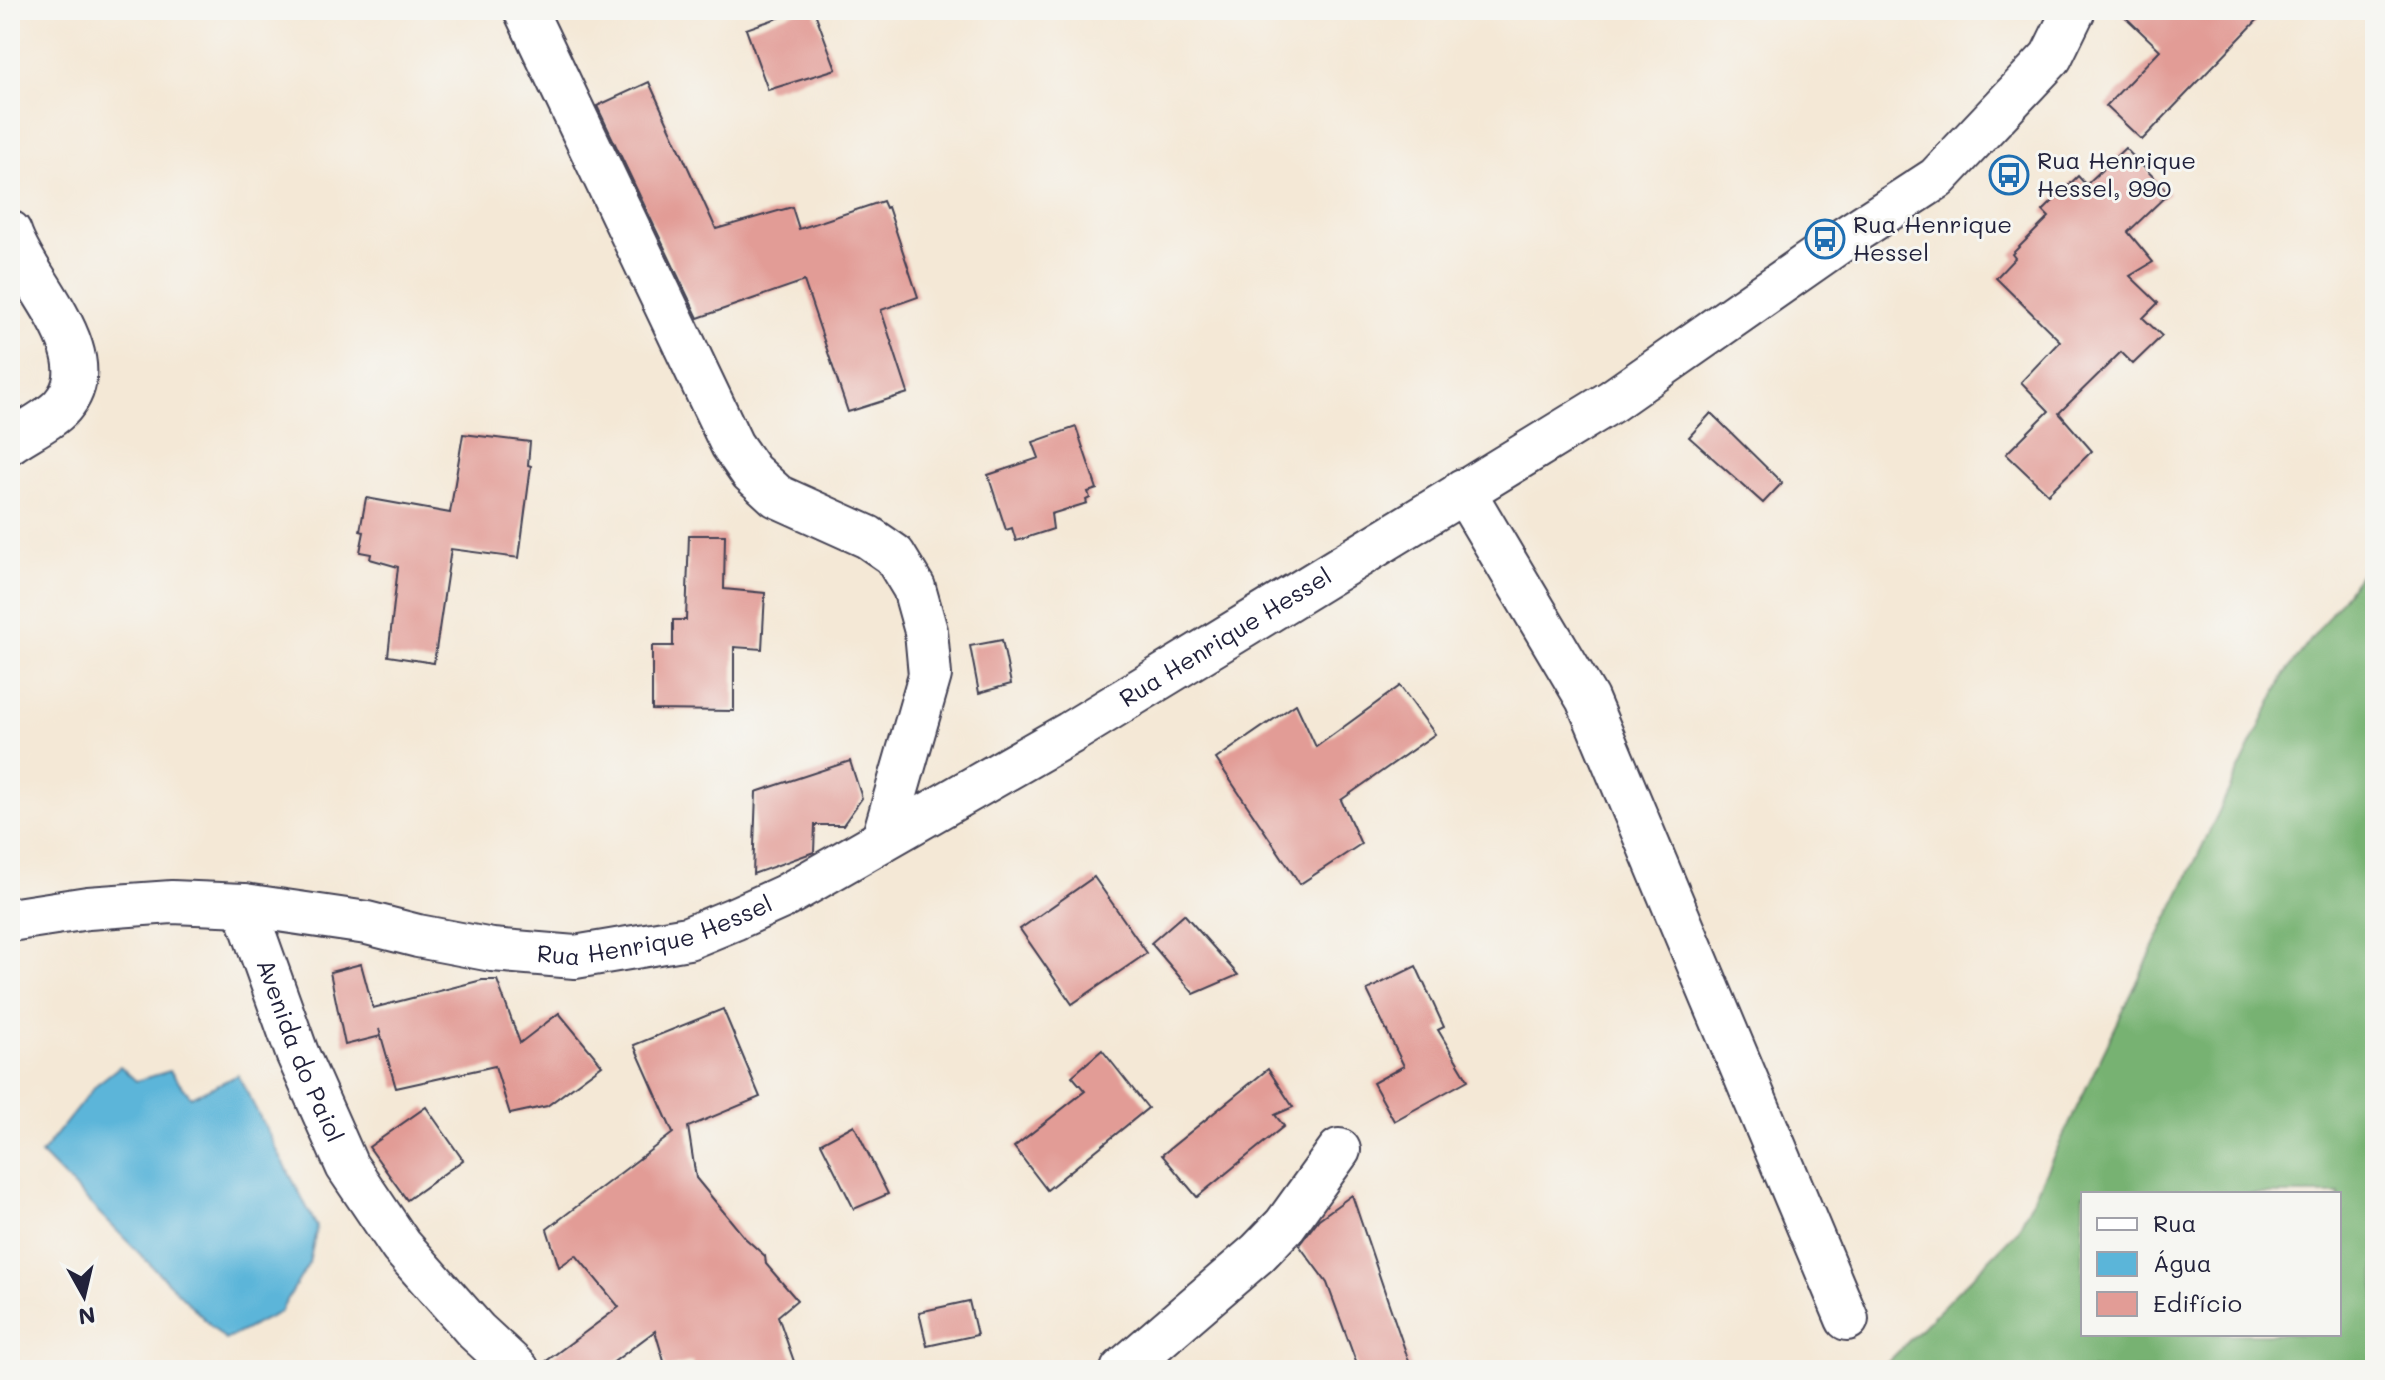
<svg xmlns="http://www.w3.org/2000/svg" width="2385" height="1380" font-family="Mali,sans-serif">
<rect width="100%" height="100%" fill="#f6f6f2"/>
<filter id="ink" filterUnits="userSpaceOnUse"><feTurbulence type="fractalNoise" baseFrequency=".0125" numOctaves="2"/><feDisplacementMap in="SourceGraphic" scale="16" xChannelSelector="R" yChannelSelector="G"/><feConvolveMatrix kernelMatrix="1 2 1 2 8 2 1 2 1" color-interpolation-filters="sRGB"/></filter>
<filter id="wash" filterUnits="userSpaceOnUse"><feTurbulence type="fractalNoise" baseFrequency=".006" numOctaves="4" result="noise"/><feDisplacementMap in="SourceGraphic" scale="32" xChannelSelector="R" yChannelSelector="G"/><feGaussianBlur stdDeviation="1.8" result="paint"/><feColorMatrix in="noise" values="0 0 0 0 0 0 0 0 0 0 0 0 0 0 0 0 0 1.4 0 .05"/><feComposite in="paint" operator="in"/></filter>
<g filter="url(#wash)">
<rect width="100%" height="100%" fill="#f4e8d6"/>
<!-- forest -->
<path fill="#77b272" stroke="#4c6a56" stroke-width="2" fill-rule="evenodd" d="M2375,555V1370H1880L2018,1230L2285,674ZM2083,1194H2339V1334H2083Z"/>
<!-- water -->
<path fill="#5bb5d9" stroke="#3e6c8a" stroke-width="2" d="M120,1066L136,1081L170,1071L191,1097L238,1075L317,1227L309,1263L280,1312L225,1340L41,1154L96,1085Z"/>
<g id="blocks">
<!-- building -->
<g fill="#e29c96">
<path d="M801,10H814L836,69L768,90L746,29Z"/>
<path d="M2118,10H2267L2142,140L2106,106L2160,50Z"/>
<path d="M649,82L716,229L792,207L799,229L883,201L886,208L888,207L918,297L881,310L908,393L848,412L804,281L698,318L597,106Z"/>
<path d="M2125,148L2169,193L2128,232L2153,262L2130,276L2158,303L2143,318L2162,336L2133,364L2121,352L2059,413L2092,451L2048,494L2006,454L2049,411L2021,382L2060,341L1996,278L2015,258L2012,254L2049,217L2043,211L2078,176L2086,185Z"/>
<path d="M1711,413L1782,483L1763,503L1689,437Z"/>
<path d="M1076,427L1097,489L1088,492L1090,498L1086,500L1087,503L1051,514L1053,529L1016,541L1012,528L1006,530L988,475L1039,458L1033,442Z"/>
<path d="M463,434L530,442L528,465L531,466L519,558L451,549L434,663L388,656L398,567L370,559L371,554L360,552L364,532L360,531L366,498L450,513Z"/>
<path d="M689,535H725L724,589L765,593L762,649L734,647V711L652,710V646H673V620H686Z"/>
<path d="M1002,640L1011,684L979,693L970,646Z"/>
<path d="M1400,686L1435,734L1341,800L1361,844L1300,884L1216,759L1296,704L1316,747Z"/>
<path d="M850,761L862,798L843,825H815L814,852L753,874L756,792Z"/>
<path d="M1094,877L1147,953L1072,1004L1020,929Z"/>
<path d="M1184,914L1238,975L1194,994L1151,943Z"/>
<path d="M361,964L373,1008L482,980H497L520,1043L559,1013L602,1065L547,1106L510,1114L495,1066L396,1088L379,1029L381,1036L345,1045L330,972Z"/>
<path d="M1416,966L1444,1027L1438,1030L1468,1080L1394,1121L1373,1083L1404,1066L1367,990Z"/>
<path d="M723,1009L760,1097L688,1127L696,1178L745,1238L765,1256L766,1264L797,1300L778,1316L797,1370H695L692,1361L666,1368L655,1331L603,1370H541V1365L619,1307L576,1255L559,1267L547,1229L673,1133L634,1045Z"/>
<path d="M1102,1050L1148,1108L1047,1190L1014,1147L1085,1091L1072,1076Z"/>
<path d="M1268,1069L1293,1107L1275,1115L1284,1126L1197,1197L1162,1155Z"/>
<path d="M426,1107L463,1160L407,1200L369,1147Z"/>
<path d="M854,1125L888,1194L854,1209L821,1143Z"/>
<path d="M1352,1195L1388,1301L1412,1370H1359L1327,1283L1299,1245L1319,1219Z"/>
<path d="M969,1301L977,1335L927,1346L919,1312Z"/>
</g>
</g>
</g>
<g filter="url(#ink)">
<use href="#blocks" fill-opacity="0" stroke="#424052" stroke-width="2"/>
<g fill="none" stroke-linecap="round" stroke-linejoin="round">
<!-- minor casing -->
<g stroke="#424052" stroke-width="46">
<g id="minor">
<path d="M525,10L732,445L751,472L777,496L868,537L894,555L914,588L926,631L930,675L883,839"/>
<path d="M10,232C25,281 107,355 62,406C51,419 24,432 10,442"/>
<path d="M1463,490L1587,699L1847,1319"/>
<path id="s1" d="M244,905L297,1053L347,1166L401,1246L476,1331L518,1370"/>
<path id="s2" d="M10,920L88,908L172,902L244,905L367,923L418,936L492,950L575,957L688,938L734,919L785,896L1070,733L1612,401L1845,238L1937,178L2051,57L2074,10"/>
<path d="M1122,1370L1258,1253L1285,1225L1339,1150"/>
</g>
</g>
<!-- minor -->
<use href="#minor" stroke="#fff" stroke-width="42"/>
</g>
</g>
<!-- icons -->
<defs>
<g id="bus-ring" transform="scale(2)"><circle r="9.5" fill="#f6f6f2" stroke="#1f6fb2" stroke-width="1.5"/><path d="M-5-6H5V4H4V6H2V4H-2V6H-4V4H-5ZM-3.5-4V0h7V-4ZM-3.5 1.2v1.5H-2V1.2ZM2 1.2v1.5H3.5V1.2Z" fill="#1f6fb2"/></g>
</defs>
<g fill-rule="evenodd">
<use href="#bus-ring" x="2009" y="175"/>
<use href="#bus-ring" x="1825" y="239"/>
</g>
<g text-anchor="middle" stroke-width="6" stroke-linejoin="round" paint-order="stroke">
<!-- poi labels -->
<g font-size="24" fill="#22223b" stroke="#f6f6f2" text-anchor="start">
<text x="2037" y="169">Rua Henrique<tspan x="2037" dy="28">Hessel, 990</tspan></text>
<text x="1853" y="233">Rua Henrique<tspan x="1853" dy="28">Hessel</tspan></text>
</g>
<!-- street labels -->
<g font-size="24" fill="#22223b" stroke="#f6f6f2">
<text dy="8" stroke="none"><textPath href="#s2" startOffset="1302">Rua Henrique Hessel</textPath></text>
<text dy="8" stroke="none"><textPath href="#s2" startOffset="654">Rua Henrique Hessel</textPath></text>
<text dy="8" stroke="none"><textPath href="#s1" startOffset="156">Avenida do Paiol</textPath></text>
</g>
</g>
<!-- margin -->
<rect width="2385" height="1380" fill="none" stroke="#f6f6f2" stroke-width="40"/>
<!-- legend -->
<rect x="2081" y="1192" width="260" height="144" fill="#f6f6f2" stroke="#a1a1a9" stroke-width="2"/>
<rect x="2097" y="1218" width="40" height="12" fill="#ffffff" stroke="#a1a1a9" stroke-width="2"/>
<text x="2153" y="1232" font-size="24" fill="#22223b">Rua</text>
<rect x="2097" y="1252" width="40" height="24" fill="#5bb5d9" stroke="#a1a1a9" stroke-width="2"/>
<text x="2153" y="1272" font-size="24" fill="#22223b">Água</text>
<rect x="2097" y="1292" width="40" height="24" fill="#e29c96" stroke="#a1a1a9" stroke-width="2"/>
<text x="2153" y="1312" font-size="24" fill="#22223b">Edifício</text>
<!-- north arrow -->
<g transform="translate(84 1296) rotate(172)" stroke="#f6f6f2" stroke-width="6" paint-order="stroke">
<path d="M0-6L14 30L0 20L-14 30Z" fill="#22223b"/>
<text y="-12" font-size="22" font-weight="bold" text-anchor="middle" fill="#22223b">N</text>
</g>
</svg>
